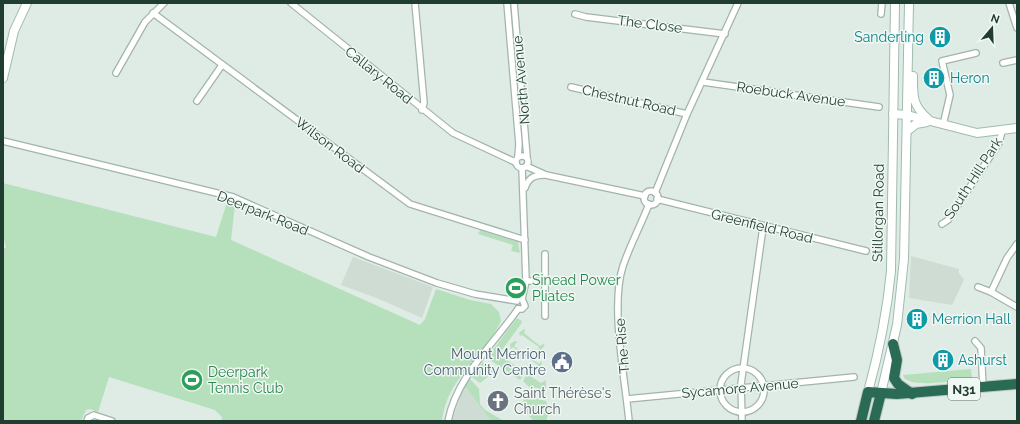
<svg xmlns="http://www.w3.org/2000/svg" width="1020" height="424" font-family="Raleway,sans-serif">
<rect width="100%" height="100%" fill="#dfece5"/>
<!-- built -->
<g fill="#cedcd3">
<path d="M911,256L959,269V273L964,280L952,305L909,298Z"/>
<path d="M353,257L433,287L422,318L379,299L341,285Z"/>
<path d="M464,385L491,421H452Z"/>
</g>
<!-- green -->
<g fill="#b6dfbc">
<path d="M3,183L216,237L227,202L235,205L231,240L420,325L425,319L436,289L470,300L491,304L499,312L501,321C484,357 447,377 442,421H221L222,417L215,410L109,377L98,412L90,409L86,410L81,421H3V248H6L3,235Z"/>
<path d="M480,230L518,242L520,253L511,251L513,245L478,234Z"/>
<path d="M517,318L522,321L521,324L499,354L525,373L520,380L487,358Z"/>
<path d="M524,329L525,330L524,333L540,346L543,344L545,345L540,351L538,350L539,347L522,335L520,336L519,333Z"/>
<path d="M515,341L517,342L514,346L539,364L541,361L542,364L538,369L536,368L538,365L513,347L511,349L510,344Z"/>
<path d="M483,362L494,372L480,383L472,377Z"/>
<path d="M971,369L972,379C960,380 905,390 903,375Z"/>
<path d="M527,374L541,383L546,380V390L529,387L523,381Z"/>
<path d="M470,379L479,389L480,404L485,410L504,421H491L464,385Z"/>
<path d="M528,396L546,401L549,413L546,421H534C527,414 521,408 524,397Z"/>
</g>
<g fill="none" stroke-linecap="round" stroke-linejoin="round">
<!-- street casing -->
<g stroke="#a2b4ab" stroke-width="8">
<g id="street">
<path d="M291,3L453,133L515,162"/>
<path d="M415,3L424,103L422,110"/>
<path d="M507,3L519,144L518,156"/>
<path d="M514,3L527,157"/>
<path d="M1009,3L1017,28"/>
<path d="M153,13L410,204L525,240"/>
<path d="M575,14L586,17L725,34"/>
<path d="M881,14L882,3"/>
<path d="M1003,63L1017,60"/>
<path d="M116,73L145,22L164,3"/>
<path d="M703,82L879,107"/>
<path d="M571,87L687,114"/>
<path d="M197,101L222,65"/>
<path d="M943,125L950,95L942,61L976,53"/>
<path d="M3,141L233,197L369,257L437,283L475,294L517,301"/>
<circle cx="522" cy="162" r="6"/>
<path d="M526,166L546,175L645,196"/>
<path d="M522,168L526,281L522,299"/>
<path d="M525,188C528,179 533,175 544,175"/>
<circle cx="651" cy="198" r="7"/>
<path d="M655,193L687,114L738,3"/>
<path d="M657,199L866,251"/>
<path d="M942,224L948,220L999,143L1002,131"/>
<path d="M1017,244L1007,258L991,292L1017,307"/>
<path d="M526,281H546"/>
<path d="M978,287L991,292"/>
<path d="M518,309H522L525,306L522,299"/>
<path d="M545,316V254"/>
<path d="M975,341L981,348L983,387"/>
<circle cx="742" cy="390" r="22"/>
<path d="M627,399L854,377"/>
<path d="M87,421L88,418L94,415L112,421"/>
<path d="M448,421C457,376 493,345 518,309"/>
<path d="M629,421C625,378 610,306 623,266C630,245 641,225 649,204"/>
<path d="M742,421L741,384L763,227"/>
</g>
</g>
<!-- secondary casing -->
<g stroke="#a0bbae" stroke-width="10">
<g id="secondary">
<path d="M913,76C913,96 912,105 928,119"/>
<path d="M3,78L14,31L27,3"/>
<path d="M893,114L907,115L977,133L1017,128"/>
<path d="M907,131L916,124L927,122"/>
<path d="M868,392C879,352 887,313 891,271L895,3"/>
<path d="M881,393L897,325L904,259L909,3"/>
</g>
</g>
<!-- highway casing -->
<g stroke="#c0c9c5" stroke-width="12">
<g id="highway">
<path d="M893,344L897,360L894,378L898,384L912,394"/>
<path d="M861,421L868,392L897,394L1017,384"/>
<path d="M874,421L881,393"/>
</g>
</g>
<!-- street -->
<use href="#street" stroke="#fff" stroke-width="5.5"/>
<!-- secondary -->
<use href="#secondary" stroke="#fff" stroke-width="8"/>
<!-- highway -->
<use href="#highway" stroke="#296b55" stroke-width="10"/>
</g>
<!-- icons -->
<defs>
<g id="building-disc" transform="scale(1.15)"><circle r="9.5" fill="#0f9aa8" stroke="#f0f8f3"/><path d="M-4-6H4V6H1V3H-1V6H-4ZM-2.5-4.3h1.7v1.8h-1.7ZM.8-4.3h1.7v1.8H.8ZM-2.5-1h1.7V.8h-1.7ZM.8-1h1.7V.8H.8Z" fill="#fff"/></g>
<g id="stadium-disc" transform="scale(1.15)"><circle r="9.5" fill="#2e9e5b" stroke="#f0f8f3"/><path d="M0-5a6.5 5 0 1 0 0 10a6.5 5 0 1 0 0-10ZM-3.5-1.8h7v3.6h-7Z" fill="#fff"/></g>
<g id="civic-disc" transform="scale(1.15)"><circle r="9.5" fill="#5c6f8a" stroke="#f0f8f3"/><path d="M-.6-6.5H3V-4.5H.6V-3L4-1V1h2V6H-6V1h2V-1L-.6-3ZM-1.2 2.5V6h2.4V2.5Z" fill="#fff"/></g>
<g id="church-disc" transform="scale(1.15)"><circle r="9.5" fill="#6b7280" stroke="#f0f8f3"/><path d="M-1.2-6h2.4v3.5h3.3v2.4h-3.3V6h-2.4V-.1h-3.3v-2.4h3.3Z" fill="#fff"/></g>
</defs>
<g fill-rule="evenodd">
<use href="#building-disc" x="940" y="37"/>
<use href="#building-disc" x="934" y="78"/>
<use href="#stadium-disc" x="516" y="288"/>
<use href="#building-disc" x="917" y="319"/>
<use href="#building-disc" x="943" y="360"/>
<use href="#civic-disc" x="562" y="362"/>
<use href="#stadium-disc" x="192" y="380"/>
<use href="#church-disc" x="498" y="401"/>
</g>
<g text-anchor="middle" stroke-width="3" stroke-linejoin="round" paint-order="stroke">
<!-- shield labels -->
<rect fill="#f0f8f3" stroke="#5e756b" stroke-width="1" x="948" y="378" width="32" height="22" rx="3"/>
<g font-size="13" font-weight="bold" fill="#1f3d31">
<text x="964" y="394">N31</text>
</g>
<!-- street labels -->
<g font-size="14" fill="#1f3d31" stroke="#f0f8f3">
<text transform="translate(650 24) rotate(7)" y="5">The Close</text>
<text transform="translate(379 75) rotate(39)" y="5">Callary Road</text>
<text transform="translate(521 80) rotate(-95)" y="5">North Avenue</text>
<text transform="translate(791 94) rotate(8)" y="5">Roebuck Avenue</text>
<text transform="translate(629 100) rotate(13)" y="5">Chestnut Road</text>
<text transform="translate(330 145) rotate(37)" y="5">Wilson Road</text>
<text transform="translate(973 178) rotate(-57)" y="5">South Hill Park</text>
<text transform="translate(263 213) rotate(22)" y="5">Deerpark Road</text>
<text transform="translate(878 213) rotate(-89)" y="5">Stillorgan Road</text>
<text transform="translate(762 226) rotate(14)" y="5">Greenfield Road</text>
<text transform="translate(622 346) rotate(-95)" y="5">The Rise</text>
<text transform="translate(740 388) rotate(-5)" y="5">Sycamore Avenue</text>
</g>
<!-- culture labels -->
<g font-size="14" fill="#0d838f" stroke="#f0f8f3" text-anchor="start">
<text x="924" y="42" text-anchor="end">Sanderling</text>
<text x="950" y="83">Heron</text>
<text x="932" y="324">Merrion Hall</text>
<text x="958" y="365">Ashurst</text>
</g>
<!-- leisure labels -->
<g font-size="14" fill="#27864d" stroke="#f0f8f3" text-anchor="start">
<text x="532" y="285">Sinead Power<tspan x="532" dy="16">Pliates</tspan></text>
<text x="208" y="377">Deerpark<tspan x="208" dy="16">Tennis Club</tspan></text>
</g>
<!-- service labels -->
<g font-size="14" fill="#4e5e75" stroke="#f0f8f3" text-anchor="end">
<text x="546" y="359">Mount Merrion<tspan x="546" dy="16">Community Centre</tspan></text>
</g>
<!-- worship labels -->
<g font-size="14" fill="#5b616d" stroke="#f0f8f3" text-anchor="start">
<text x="514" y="398">Saint Thérèse's<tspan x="514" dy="16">Church</tspan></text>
</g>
</g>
<!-- border -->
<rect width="1020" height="424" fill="none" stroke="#1f3d31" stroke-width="8"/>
<!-- north arrow -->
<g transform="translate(992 28) rotate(19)" stroke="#f0f8f3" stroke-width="3" paint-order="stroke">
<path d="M0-3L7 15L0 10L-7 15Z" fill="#1f3d31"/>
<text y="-6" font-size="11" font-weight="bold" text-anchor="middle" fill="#1f3d31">N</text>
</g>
</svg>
